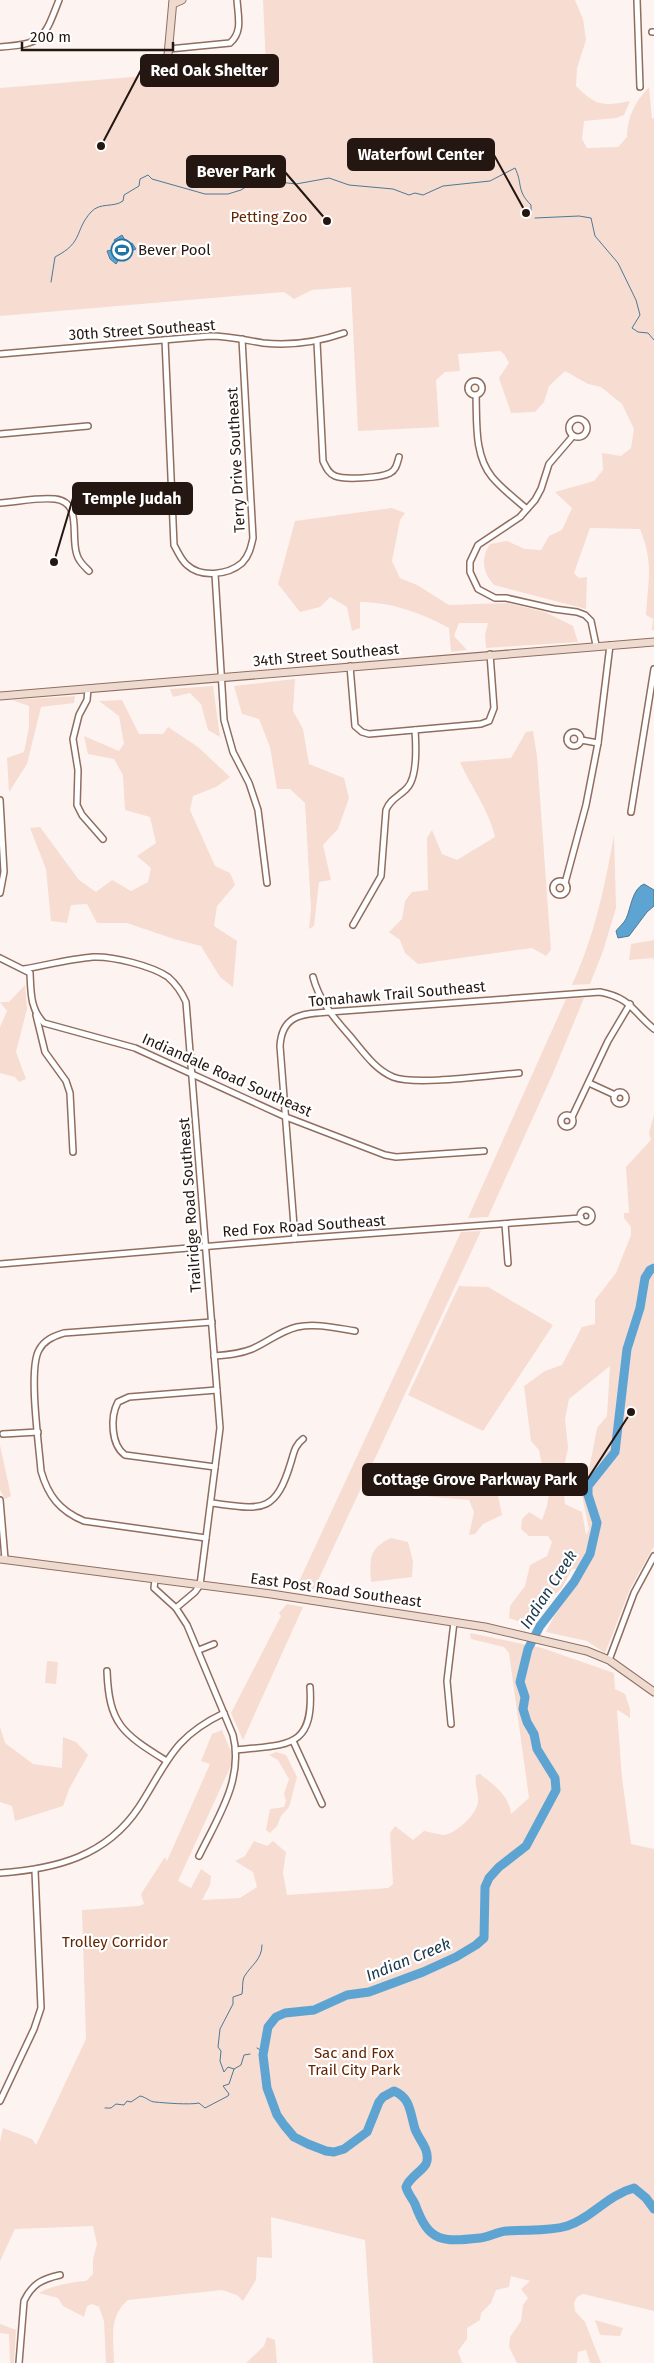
<svg xmlns="http://www.w3.org/2000/svg" width="654" height="2363" font-family="'Fira Sans',sans-serif">
<rect width="100%" height="100%" fill="#fdf4f1"/>
<!-- green -->
<g fill="#f6dcd1" fill-rule="evenodd">
<path d="M263,0H575L583,19L586,40L577,68L576,86C597,107 603,106 630,101L624,115L616,118L584,121L582,139L587,148L618,147L627,137C627,117 635,102 649,87L652,119L654,118V630H652L653,619L646,615C648,579 654,564 640,529L590,528L574,573L579,578L587,577L586,609L494,585C483,573 480,558 490,544L507,541L525,549L541,550L549,536L562,530L572,508L555,492L594,481L603,470L602,453L621,456L631,448L634,429L622,404L601,387L588,384L565,371L549,386L544,402L535,412L511,413L499,378L509,363L504,354L500,351L458,354L460,371L445,372L436,380L439,427L358,431L351,287L312,290L294,299L284,292L0,316V88L266,66Z"/>
<path d="M392,508L405,513L400,520L392,561L400,578L417,585L449,605L508,603L545,612L573,626L578,642L486,648L485,635L488,623H459L454,636L467,650L451,652L449,628C421,613 392,602 360,602V628L352,631L347,607L330,597L320,607L300,612L278,584L295,521Z"/>
<path d="M295,679L293,711L303,729L309,764L344,778L349,798L338,829L323,845L331,880L319,882L314,926L309,929L311,909L305,803L290,789H277L270,747L259,719L242,714L234,686Z"/>
<path d="M213,686L220,737L208,730L201,704L190,693L173,697L170,689Z"/>
<path d="M75,696L74,703L41,707L27,764L9,792L7,758L24,752L29,727V706L12,700Z"/>
<path d="M122,700L139,734H163L168,727L198,747L230,777L216,787L193,796L190,810L215,866L230,873L235,885L217,906L214,926L237,941L233,987L220,977L201,946L174,939L127,923H97L87,904L71,905L67,923L51,921L46,869L30,828L40,827L79,880L96,892L112,880L131,891L148,882L151,868L137,856L156,843L150,817L125,810L123,775L114,759L88,754L84,736L119,751L124,744L119,716L99,701Z"/>
<path d="M533,731L537,756L551,950L546,956L532,948L418,964L405,953L400,940L389,932L402,919L405,901L412,892L428,890L427,838L432,830L442,854L457,860L495,837C489,810 471,787 460,762L511,758L526,732Z"/>
<path d="M614,835L616,908L603,951L590,984L572,985C595,934 604,890 614,835Z"/>
<path d="M654,940V962L653,958L629,960L631,944Z"/>
<path d="M25,985L27,1009L16,1052L26,1079L19,1082L15,1077L0,1073V1027L7,1011L0,1002H9Z"/>
<path d="M584,998L554,1071L488,1217L468,1218L566,999Z"/>
<path d="M654,1115V1546L630,1589L605,1653L587,1641L546,1632L578,1569H572L562,1588L534,1614L529,1625L509,1618L510,1606L525,1586L530,1565L547,1556L552,1542L548,1536H529L521,1529L522,1519L529,1512L542,1520L547,1506L550,1486L544,1475L539,1450L531,1441L524,1386L545,1371L562,1365L582,1327L595,1324V1300L616,1273L631,1235V1227L624,1218V1213H629L626,1167L651,1140L649,1133ZM610,1366L607,1416L597,1428L589,1470L574,1486H580L589,1529L586,1535L582,1512L565,1504L562,1476L568,1448L565,1419L569,1399Z"/>
<path d="M481,1231L314,1589L296,1588L461,1232Z"/>
<path d="M459,1286L488,1287L553,1325L483,1431L408,1395Z"/>
<path d="M0,1445L11,1496L5,1499L0,1490Z"/>
<path d="M458,1480L497,1491L502,1515L483,1524L475,1534L469,1535L474,1512L469,1500L425,1496L426,1488Z"/>
<path d="M391,1538L408,1542L413,1561L412,1577L371,1582C370,1559 368,1549 391,1538Z"/>
<path d="M287,1604L303,1607L243,1740L231,1713L281,1616L279,1613Z"/>
<path d="M470,1633L542,1648L614,1673L615,1689L625,1694L630,1709V1718L618,1710L617,1711L622,1778L631,1844L654,1849V2311L583,2294L577,2297L574,2303L575,2311L585,2322L601,2363H590L586,2350L578,2352L577,2363H517L509,2347L510,2337L521,2321L523,2305L528,2298L521,2289L530,2281L511,2276L509,2287L496,2290L491,2303L481,2313L480,2320L467,2328V2339L458,2351L462,2363H373L365,2240L271,2217L272,2258L257,2257L256,2280L243,2301L237,2295L222,2290L128,2300C108,2317 114,2338 114,2363H106L104,2321L99,2307L92,2304L87,2306L84,2317L63,2306L58,2298L39,2293C48,2287 75,2281 86,2281L93,2274V2259L97,2244L93,2226L15,2229L0,2261V2142L3,2128L32,2139L36,2145L86,2039L82,1910L139,1906L144,1904L141,1894L165,1857L167,1861L210,1764L201,1761L212,1734L222,1730L234,1759L178,1881L191,1888L201,1869L211,1876L210,1885L202,1900L240,1898L257,1887L253,1872L235,1861L245,1856L254,1841L267,1846L273,1841L286,1852L283,1873L287,1895L388,1888L393,1884L390,1833L395,1826L413,1840L424,1831C430,1832 437,1834 443,1835C455,1835 477,1814 478,1802C479,1793 474,1785 476,1775L480,1774C494,1785 509,1795 511,1814L529,1798L509,1653L504,1647L471,1639Z"/>
<path d="M47,1661L58,1662L56,1684L45,1683Z"/>
<path d="M0,1727L5,1743L33,1764L62,1768L63,1737L76,1742L88,1755L69,1789L63,1806L15,1821L12,1806L0,1802Z"/>
<path d="M276,1752L286,1755L297,1777L289,1807L281,1816L277,1826L270,1833L266,1830L270,1809L284,1807L286,1801L284,1794L289,1779L278,1760L269,1755Z"/>
<path d="M595,2320L623,2328L620,2336L600,2335Z"/>
<path d="M0,2324L16,2330L14,2363H10L9,2334L0,2333Z"/>
<path d="M267,2337L275,2340L277,2363H246L264,2346Z"/>
</g>
<!-- water -->
<g fill="#5da4d3" stroke="#4c7998">
<path d="M122,235L128,245L132,243L136,249L122,255L116,264L110,259L107,251L119,248L114,240Z"/>
<path d="M644,884L654,890V906L647,912L629,936L618,938L616,931C619,927 624,923 626,919C631,908 632,889 644,884Z"/>
</g>
<g fill="none" stroke-linecap="round" stroke-linejoin="round">
<!-- stream -->
<g stroke="#4c7998" stroke-width="1">
<path d="M535,218L579,216L591,218L595,236L618,263L636,300L640,315L632,328L638,332L648,333L654,340"/>
<path d="M51,282L55,257C84,242 74,231 91,212C100,202 113,208 123,201L124,195L139,186L140,179L148,175L152,179L205,194H228L241,190L252,183L271,181L296,184L329,178L349,185L393,189L409,195L415,193L423,195L443,186L490,181L515,168C523,184 516,190 531,205V211"/>
<path d="M257,2048L264,2052"/>
<path d="M234,2069L228,2067L224,2072L220,2061L221,2051L218,2047L220,2029L233,2004V1997L242,1994C243,1989 242,1982 244,1977C251,1965 262,1960 262,1945"/>
<path d="M105,2108H111L116,2104L124,2105L127,2101L131,2102L140,2096C146,2097 150,2102 155,2102C165,2103 190,2105 199,2103L205,2108L228,2096L229,2094L223,2086L229,2084L234,2069L241,2065L244,2055L250,2054"/>
</g>
<!-- river -->
<path stroke="#5da4d3" stroke-width="9" d="M654,1268L650,1270L645,1278L640,1308L627,1349L615,1452L588,1486V1495L597,1523L590,1554L574,1582L540,1626L528,1649L520,1682L525,1697L523,1709L527,1722L534,1734L537,1749L555,1778L556,1790L526,1846L499,1867L489,1878L485,1887L484,1938L476,1945L456,1957L423,1972L369,1992L347,1995L314,2010L285,2013L276,2017L268,2027L263,2055L267,2088L277,2115L284,2125L294,2137L308,2144L326,2151L334,2152L344,2149L367,2132L379,2102L383,2097L394,2091C411,2098 410,2113 415,2129C419,2140 429,2148 427,2161C426,2169 409,2177 406,2187C408,2194 412,2198 415,2204C429,2243 442,2242 480,2238C489,2237 497,2232 506,2231C527,2229 547,2232 567,2226C592,2218 607,2195 634,2188L646,2198L654,2209"/>
<!-- street casing -->
<g stroke="#906e5f" stroke-width="8">
<g id="street">
<path d="M637,0L640,87"/>
<path d="M652,32H654"/>
<path d="M0,47C43,44 44,39 59,0"/>
<path d="M169,49L230,43C243,32 238,16 237,0"/>
<path d="M165,340L174,545C178,552 181,560 187,565C201,578 228,575 242,563C249,556 251,547 253,538L242,339"/>
<path d="M317,342L323,461C326,467 328,473 335,476C344,480 381,478 390,473C396,470 397,464 399,457"/>
<path d="M0,354L210,336C228,336 245,340 263,343C291,346 318,342 344,333"/>
<circle cx="475" cy="388" r="7"/>
<path d="M476,395C477,422 474,455 492,477C502,489 515,499 527,509"/>
<circle cx="578" cy="428" r="9"/>
<path d="M0,434L88,426"/>
<path d="M573,436L549,464L541,489L535,500L520,517L478,545L470,562V572L478,589L495,598H506L554,609L577,612L585,615L591,621L596,645"/>
<path d="M0,503C17,502 38,497 55,499C83,502 70,537 77,555C79,562 84,566 89,571"/>
<path d="M215,574L224,720L233,752L249,783L258,810L267,883"/>
<path d="M350,666L355,726L362,732L369,734L481,724L489,721L494,708L490,654"/>
<path d="M88,689L87,700L79,715L73,739L78,770L77,805L82,815L103,839"/>
<circle cx="574" cy="739" r="7"/>
<path d="M581,740L598,743"/>
<path d="M0,800L4,872L0,893"/>
<path d="M631,812L654,669"/>
<circle cx="560" cy="888" r="7"/>
<path d="M565,883L586,805L598,743L610,645"/>
<path d="M353,925L381,876L386,810C390,799 400,796 407,788C418,777 416,744 415,730"/>
<path d="M0,958L30,973C31,992 30,1009 44,1023L135,1048L286,1117L385,1155L396,1157L484,1151"/>
<path d="M24,969C47,965 70,959 93,957C113,956 152,966 168,977C176,984 182,993 186,1002L220,1428L200,1585L195,1592L176,1608"/>
<path d="M313,977C319,1000 333,1017 349,1035C362,1050 374,1069 393,1077C416,1086 491,1075 519,1073"/>
<path d="M36,1015L45,1052L66,1081L70,1093L73,1152"/>
<path d="M589,1083L615,1095"/>
<circle cx="620" cy="1098" r="6"/>
<circle cx="567" cy="1121" r="6"/>
<path d="M572,1117L608,1041L630,1004"/>
<circle cx="586" cy="1216" r="6"/>
<path d="M505,1224L508,1263"/>
<path d="M295,1239L280,1046C282,1014 303,1014 329,1012L600,992C631,998 632,1011 654,1029"/>
<path d="M0,1264L295,1239L581,1218"/>
<path d="M214,1356C227,1355 240,1354 252,1349C268,1342 280,1331 297,1327C316,1323 336,1328 355,1331"/>
<path d="M3,1434L38,1432"/>
<path d="M215,1467L125,1455C111,1445 110,1417 118,1402L129,1397L217,1390"/>
<path d="M0,1500L5,1559"/>
<path d="M211,1503C260,1509 275,1516 291,1462C294,1452 295,1445 303,1439"/>
<path d="M206,1538L84,1521C60,1511 48,1496 41,1471C39,1445 28,1369 39,1350C44,1340 54,1336 64,1333L212,1322"/>
<path d="M155,1580L154,1588L176,1608L187,1625L233,1735C244,1779 218,1817 199,1856"/>
<path d="M199,1650L214,1644"/>
<path d="M609,1660L634,1593L654,1556"/>
<path d="M107,1671C109,1724 122,1733 165,1760"/>
<path d="M451,1724L447,1681L454,1622"/>
<path d="M293,1741L322,1804"/>
<path d="M237,1750C288,1744 314,1749 310,1687"/>
<path d="M0,1873C55,1869 106,1857 139,1807C168,1762 172,1738 224,1713"/>
<path d="M0,2101L34,2029L41,2008L35,1871"/>
<path d="M19,2363L24,2301C32,2284 42,2279 60,2275"/>
</g>
</g>
<!-- secondary casing -->
<g stroke="#906e5f" stroke-width="9">
<g id="secondary">
<path d="M173,4L182,0"/>
<path d="M166,77L173,0"/>
<path d="M0,696L654,642"/>
<path d="M0,1559L271,1594L485,1627L587,1651L609,1660L654,1692"/>
</g>
</g>
<!-- street -->
<use href="#street" stroke="#fff" stroke-width="5"/>
<!-- secondary -->
<use href="#secondary" stroke="#efdad0" stroke-width="7"/>
</g>
<!-- icons -->
<defs>
<g id="stadium-ring" transform="scale(1.125)"><circle r="9.5" fill="#fff" stroke="#2175a6" stroke-width="1.5"/><path d="M0-5a6.5 5 0 1 0 0 10a6.5 5 0 1 0 0-10ZM-3.5-1.8h7v3.6h-7Z" fill="#2175a6"/></g>
</defs>
<g fill-rule="evenodd">
<use href="#stadium-ring" x="122" y="250"/>
</g>
<g text-anchor="middle" stroke-width="4.5" stroke-linejoin="round" paint-order="stroke">
<!-- park labels -->
<g font-size="15" fill="#652400" stroke="#fff">
<text x="269" y="222">Petting Zoo</text>
<text x="115" y="1947">Trolley Corridor</text>
<text x="354" y="2058">Sac and Fox<tspan x="354" dy="17">Trail City Park</tspan></text>
</g>
<!-- poi labels -->
<g font-size="15" fill="#241610" stroke="#fff" text-anchor="start">
<text x="138" y="255">Bever Pool</text>
</g>
<!-- street labels -->
<g font-size="15" fill="#241610" stroke="#fff">
<text transform="translate(142 330) rotate(-4)" y="5">30th Street Southeast</text>
<text transform="translate(236 460) rotate(-93)" y="5">Terry Drive Southeast</text>
<text transform="translate(326 655) rotate(-5)" y="5">34th Street Southeast</text>
<text transform="translate(397 994) rotate(-5)" y="5">Tomahawk Trail Southeast</text>
<text transform="translate(227 1075) rotate(24)" y="5">Indiandale Road Southeast</text>
<text transform="translate(190 1205) rotate(-94)" y="5">Trailridge Road Southeast</text>
<text transform="translate(304 1226) rotate(-4)" y="5">Red Fox Road Southeast</text>
<text transform="translate(336 1590) rotate(8)" y="5">East Post Road Southeast</text>
</g>
<!-- water labels -->
<g font-size="16" font-style="italic" fill="#19384c" stroke="#fff">
<text transform="translate(548 1589) rotate(-57)" y="6">Indian Creek</text>
<text transform="translate(408 1959) rotate(-22)" y="6">Indian Creek</text>
</g>
</g>
<!-- callouts -->
<path fill="none" stroke="#241610" stroke-width="2" d="M101 146L141 70M526 213L494 155M327 221L285 172M54 562L73 498M631 1412L587 1480"/>
<g fill="#241610" stroke="#fff" stroke-width="2">
<circle cx="101" cy="146" r="5"/>
<circle cx="526" cy="213" r="5"/>
<circle cx="327" cy="221" r="5"/>
<circle cx="54" cy="562" r="5"/>
<circle cx="631" cy="1412" r="5"/>
</g>
<g fill="#241610" stroke="#241610" stroke-width="2">
<rect x="141" y="55" width="137" height="31" rx="5"/>
<rect x="348" y="139" width="146" height="31" rx="5"/>
<rect x="187" y="156" width="98" height="31" rx="5"/>
<rect x="73" y="483" width="119" height="31" rx="5"/>
<rect x="363" y="1464" width="224" height="31" rx="5"/>
</g>
<g font-size="16" text-anchor="middle" font-weight="bold" fill="#fff">
<text x="209" y="76">Red Oak Shelter</text>
<text x="421" y="160">Waterfowl Center</text>
<text x="236" y="177">Bever Park</text>
<text x="132" y="504">Temple Judah</text>
<text x="475" y="1485">Cottage Grove Parkway Park</text>
</g>
<!-- scale -->
<path d="M22 42v8h151v-8" fill="none" stroke="#241610" stroke-width="2.5"/>
<text x="30" y="42" font-size="15" fill="#241610" stroke="#ffffff" stroke-width="4" paint-order="stroke">200 m</text>
</svg>
